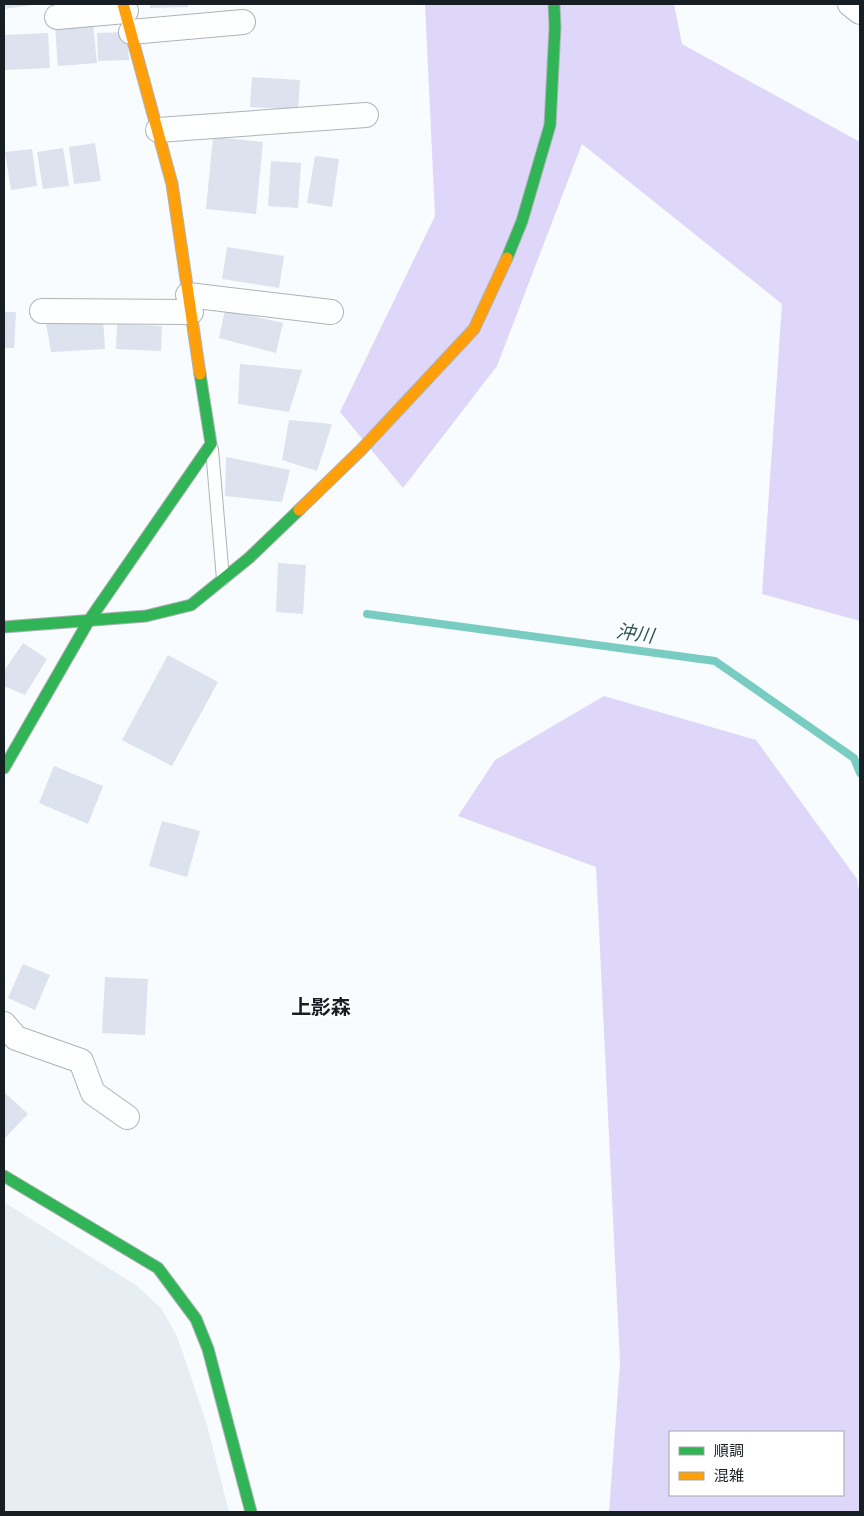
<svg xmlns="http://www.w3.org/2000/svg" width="864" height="1516" font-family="'Public Sans','Noto Sans JP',sans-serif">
<rect width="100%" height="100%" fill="#f9fcfe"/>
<!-- built -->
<path fill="#e7eef3" d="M4,1202L137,1286L161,1308L177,1336L207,1425L229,1512H4Z"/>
<!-- forest -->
<g fill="#ded7fa" fill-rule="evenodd">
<path d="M425,4H674L682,44L860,142V621L762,594L782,304L582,144L497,366L403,488L340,412L435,216Z"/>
<path d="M604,696L756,740L857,879L860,896V1512H609L620,1363L596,867L458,816L495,760ZM670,1432H843V1495H670Z"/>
</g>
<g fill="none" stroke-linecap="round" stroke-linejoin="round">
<!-- stream -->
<path stroke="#78ccc2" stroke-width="8" d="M367,614L715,661L854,758L860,773"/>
</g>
<!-- building -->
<g fill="#dce2ee">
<path d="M4,4H32V5L4,9Z"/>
<path d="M150,4H188V7L150,8Z"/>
<path d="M93,23L97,63L58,66L55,27Z"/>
<path d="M127,32L129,60L98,61L97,33Z"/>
<path d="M48,33L50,68L4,70V35Z"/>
<path d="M252,77L300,80L298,110L250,107Z"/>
<path d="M213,137L263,142L256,214L206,209Z"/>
<path d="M95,143L101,181L74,184L69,147Z"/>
<path d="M63,148L69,186L43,189L37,152Z"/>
<path d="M32,149L37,186L11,190L5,152Z"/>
<path d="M315,156L339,159L332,207L307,203Z"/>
<path d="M271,161L301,163L298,208L268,206Z"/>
<path d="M227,247L284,256L279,288L222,279Z"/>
<path d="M225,310L283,323L276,353L219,338Z"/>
<path d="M4,312H16L14,348H4Z"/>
<path d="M103,318L105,349L51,352L46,323Z"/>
<path d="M117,324L162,326L161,351L116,349Z"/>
<path d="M240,364L302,370L289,412L238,404Z"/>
<path d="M289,420L332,424L317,471L282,460Z"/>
<path d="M226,457L290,470L282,502L225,496Z"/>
<path d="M278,563L306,565L303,614L276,612Z"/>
<path d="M23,643L47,659L25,695L4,686V671Z"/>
<path d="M168,655L218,682L172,766L122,740Z"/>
<path d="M54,766L103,786L88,824L39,803Z"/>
<path d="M162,821L200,831L187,877L149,866Z"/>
<path d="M23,964L50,975L35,1010L8,998Z"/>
<path d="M105,977L148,979L145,1035L102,1033Z"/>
<path d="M4,1092L28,1114L4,1139Z"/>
</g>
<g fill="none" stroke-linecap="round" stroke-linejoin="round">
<!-- lane casing -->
<g stroke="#aeb3b6" stroke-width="14">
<path id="lane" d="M212,449L223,579"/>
</g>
<!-- street casing -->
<g stroke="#aeb3b6" stroke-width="26">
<g id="street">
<path d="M850,4L860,12"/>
<path d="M57,17L126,11"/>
<path d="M131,32L243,22"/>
<path d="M158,130L366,115"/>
<path d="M188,295L331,312"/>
<path d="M42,311L191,312"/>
<path d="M4,1024L16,1038L81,1061L93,1093L127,1117"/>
</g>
</g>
<!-- fast casing -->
<g stroke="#aeb3b6" stroke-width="13">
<g id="fast">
<path d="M507,258L522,221L550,125L555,27L554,4"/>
<path d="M4,627L146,616L191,605L249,558L299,510"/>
<path d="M4,768L88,622L211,444L200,374"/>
<path d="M4,1176L158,1268L196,1319L208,1349L251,1512"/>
</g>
</g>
<!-- slow casing -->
<g stroke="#aeb3b6" stroke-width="13">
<g id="slow">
<path d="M123,4L172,184L200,374"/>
<path d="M299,510L361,450L474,329L507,258"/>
</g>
</g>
<!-- lane -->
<use href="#lane" stroke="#feffff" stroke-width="12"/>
<!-- street -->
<use href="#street" stroke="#feffff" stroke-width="24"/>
<!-- fast -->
<use href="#fast" stroke="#30b455" stroke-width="11"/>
<!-- slow -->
<use href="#slow" stroke="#ff9f0a" stroke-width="11"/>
</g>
<g text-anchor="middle" stroke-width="4" stroke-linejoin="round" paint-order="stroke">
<!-- water labels -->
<g font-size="19" font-style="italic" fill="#285a53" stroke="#fff">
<text transform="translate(635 633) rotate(8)" y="7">沖川</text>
</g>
<!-- quarter labels -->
<g font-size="20" font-weight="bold" fill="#181f24" stroke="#fff">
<text x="321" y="1014">上影森</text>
</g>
</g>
<!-- border -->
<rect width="864" height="1516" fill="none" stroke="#181f24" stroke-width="10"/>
<!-- legend -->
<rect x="669" y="1431" width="175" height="65" fill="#ffffff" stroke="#a3a5a7"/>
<rect x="679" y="1447" width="25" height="8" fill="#30b455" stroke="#a3a5a7"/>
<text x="714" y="1456" font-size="15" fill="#181f24">順調</text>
<rect x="679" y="1472" width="25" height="8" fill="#ff9f0a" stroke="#a3a5a7"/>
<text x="714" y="1481" font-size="15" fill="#181f24">混雑</text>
</svg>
